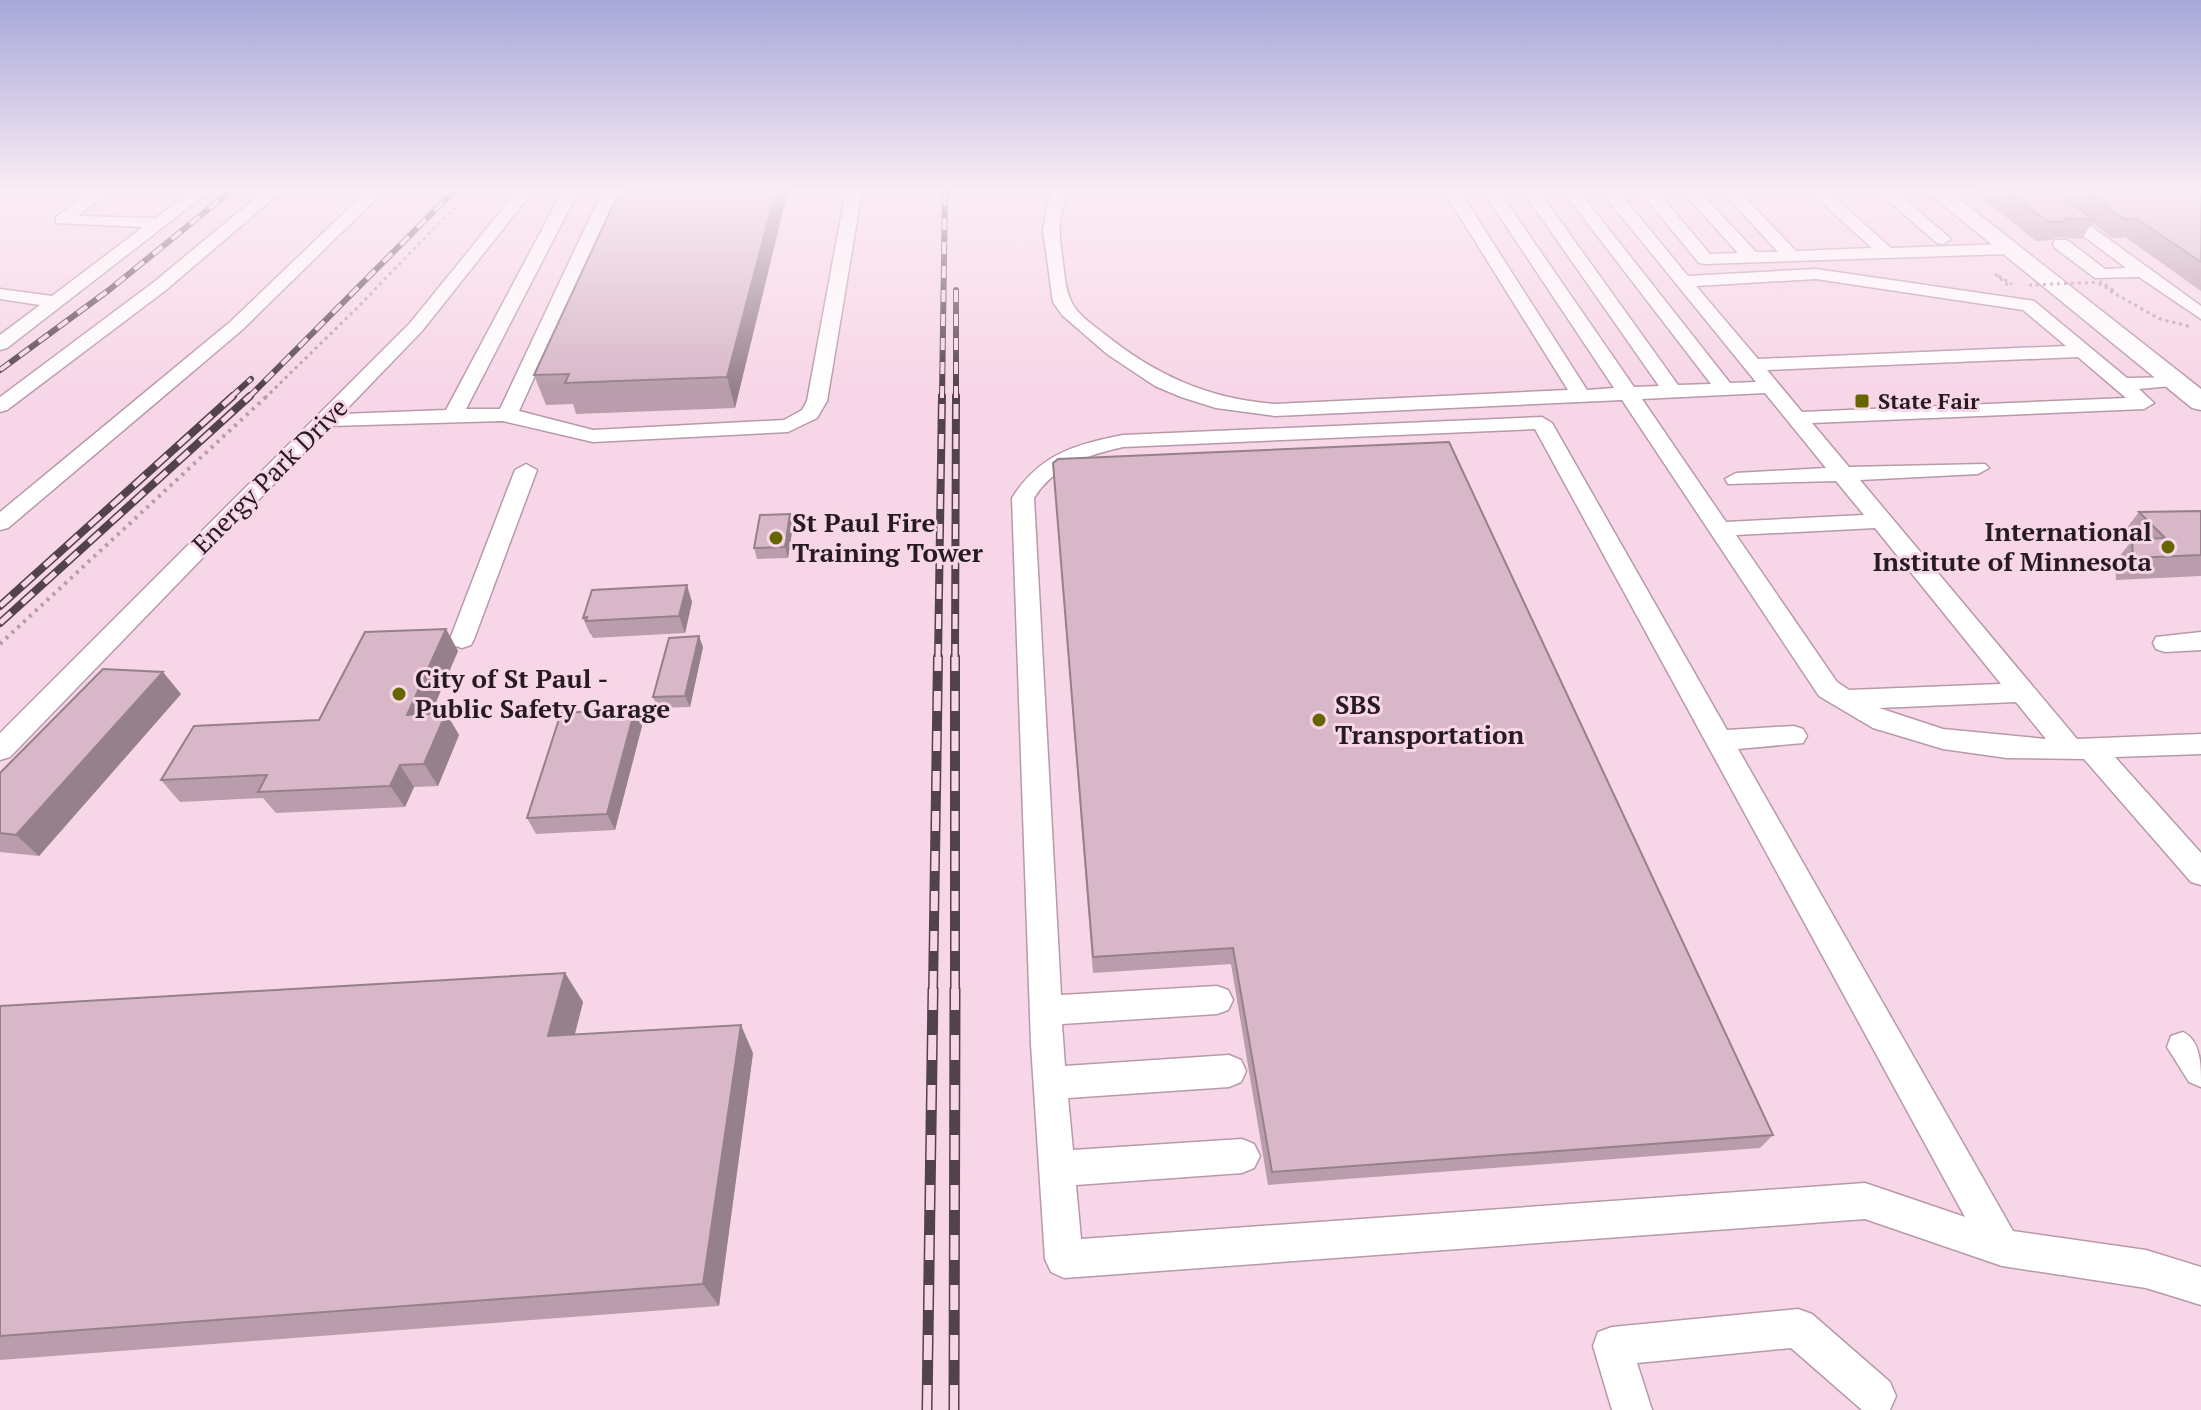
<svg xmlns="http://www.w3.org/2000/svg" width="2201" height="1410" font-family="'PT Serif',serif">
<rect width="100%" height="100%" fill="#f7d6e7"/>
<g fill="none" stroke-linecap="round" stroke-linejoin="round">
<!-- minor casing -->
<g stroke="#b899a9" stroke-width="3">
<g id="minor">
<path d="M92,190H111L78,216L156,218L193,190H211L7,348L0,350V335L40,305L0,299V289L52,296L143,227L56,223V217Z"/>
<path d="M265,190H283L166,290L7,410L0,412V397L154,282Z"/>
<path d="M368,190H385L242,330L8,528L0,530V512L230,322Z"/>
<path d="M518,190H534L422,331L342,414L446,410L563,190H579L466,409H500L603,190H619L519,411L593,430L784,420L802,410L807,401L846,190H862L827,401L817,418L788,432L593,442L503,421L330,426L10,757L0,760V733L410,323Z"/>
<path d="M1055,190H1071C1058,211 1058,232 1062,255C1064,270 1065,290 1072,303C1077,314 1093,325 1103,333C1155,375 1208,399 1275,404L1568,390L1443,190H1459L1587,390L1614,388L1482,190H1498L1634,387L1659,386L1522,190H1538L1678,385L1711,384L1562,190H1578L1730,383L1756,382L1600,190H1617L1688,276L1816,269L2028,300L2034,301L2127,378L2182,377L2185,381L2182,385L2139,389L2154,403L2144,409L1812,423L1849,467L1985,464L1989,468L1978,474L1860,480L2077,739L2201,734V754L2115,757L2201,853V885L2191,882L2084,759L2007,758L1943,749L1873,728L1819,696L1622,400L1275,416L1216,408L1181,397L1155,386L1107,354L1062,315L1053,302L1043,230L1048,202ZM1816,279L2023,310L2066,346L1758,359L1696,286ZM2078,357L2126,398L1802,412L1767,370ZM1765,393L1826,468L1736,473L1725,479L1728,484L1836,481L1864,515L1726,522L1642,399ZM1875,528L2001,684L1849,690L1837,682L1736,535ZM2016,702L2046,739L1943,729L1879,708Z"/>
<path d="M1639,190H1656L1710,254L1738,253L1681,190H1698L1756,252H1778L1721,190H1738L1796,251L1872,248L1808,190H1826L1891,248L2008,244L2016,249L2008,254L1705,264L1699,263Z"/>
<path d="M1876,190H1894L1951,239L1943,244L1937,243Z"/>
<path d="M2022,190H2041L2201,306V319L2139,277L2095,278L2055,248L2053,244L2055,240H2067L2105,269L2126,268Z"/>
<path d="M1542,417L1552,423L1727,730L1794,726L1803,729L1807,736L1803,743L1738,749L2013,1231L2146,1250L2201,1267V1305L2146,1288L2002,1266L1865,1219L1064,1278L1051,1272L1045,1259L1031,1044L1012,498C1040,454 1074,445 1123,435ZM1535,429L1965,1217L1865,1183L1081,1239L1076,1185L1242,1173L1254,1168L1260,1156L1254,1144L1242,1139L1073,1150L1068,1098L1229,1087L1241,1082L1246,1071L1241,1060L1229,1055L1065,1066L1062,1024L1217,1014L1228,1010L1233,1000L1228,990L1217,986L1061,995L1034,498C1054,466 1087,455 1123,447Z"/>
<path d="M526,464L537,470L474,639L471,645L462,648L453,645L450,639L515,470Z"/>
<path d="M2201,632V650L2165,652L2156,649L2153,643L2156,637Z"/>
<path d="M2183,1032C2201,1041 2201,1064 2201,1087L2189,1082L2167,1047L2171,1036Z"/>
<path d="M1798,1309L1812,1314L1890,1382L1896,1396L1890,1410H1862L1791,1348L1637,1363L1652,1410H1612L1593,1346L1598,1332L1612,1327Z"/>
</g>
</g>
<!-- major casing -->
<g stroke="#b899a9" stroke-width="3">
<path id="major" d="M1925,190H1948L2201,389V410L2192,408Z"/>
</g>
<!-- path-far1 -->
<g stroke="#b79dab" stroke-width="3" stroke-dasharray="3 4" stroke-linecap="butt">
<path d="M2008,285L1995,274L2012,284"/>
<path d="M2110,291L2160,319L2192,327"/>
<path d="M265,398L357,308L471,190"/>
</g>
<!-- path -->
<path stroke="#b79dab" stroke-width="4" stroke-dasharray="3 5" stroke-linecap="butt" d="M0,644L267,396"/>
<!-- minor -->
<use href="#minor" fill="#fff" fill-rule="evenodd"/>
<!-- major -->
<use href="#major" fill="#fff" fill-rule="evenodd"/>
<!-- rail-far3 casing -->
<g stroke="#52424b" stroke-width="6">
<g id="rail-far3">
<path d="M0,370L109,290L232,190"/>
<path d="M230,398L251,379"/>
<path d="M248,398L455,190"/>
<path d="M942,398L945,190"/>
<path d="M956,398V290"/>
</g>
</g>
<!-- rail-far2 casing -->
<g stroke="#52424b" stroke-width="8">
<g id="rail-far2">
<path d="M0,606L233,396"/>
<path d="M0,623L250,396"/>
<path d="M938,659L942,396"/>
<path d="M955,659L956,396"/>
</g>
</g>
<!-- rail-far1 casing -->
<g stroke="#52424b" stroke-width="10">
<g id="rail-far1">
<path d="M933,991L938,657"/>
<path d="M955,991V657"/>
</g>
</g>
<!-- rail casing -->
<g stroke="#52424b" stroke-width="11">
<g id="rail">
<path d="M927,1410L933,989"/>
<path d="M954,1410L955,989"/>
</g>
</g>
<!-- rail-far3 -->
<use href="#rail-far3" stroke="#f7d6e7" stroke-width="4" stroke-dasharray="12" stroke-linecap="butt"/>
<!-- rail-far2 -->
<use href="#rail-far2" stroke="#f7d6e7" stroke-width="5" stroke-dasharray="15" stroke-linecap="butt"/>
<!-- rail-far1 -->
<use href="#rail-far1" stroke="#f7d6e7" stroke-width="7" stroke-dasharray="20" stroke-linecap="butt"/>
<!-- rail -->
<use href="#rail" stroke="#f7d6e7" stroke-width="8" stroke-dasharray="25" stroke-linecap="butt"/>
<!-- path-bridge -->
<path stroke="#b79dab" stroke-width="3" stroke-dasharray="3 4" stroke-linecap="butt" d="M2029,285L2102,282L2115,292L2099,284"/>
</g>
<!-- wall -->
<g fill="#b99dac">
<path d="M788,190L735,408L576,414L573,404L546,405L534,375Z"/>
<path d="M1972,190H2201V291L2125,237L2112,238L2092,223L2082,239L2055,237L2052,240L2036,241Z"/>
<path d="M1053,463L1773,1135L1760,1148L1268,1185L1231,964L1093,973Z"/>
<path d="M2201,511V576L2116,580L2115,562L2130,543L2122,534L2139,512Z"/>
<path d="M790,514L793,525L788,558L757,559L754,548Z"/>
<path d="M692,602L685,633L593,638L591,634H590L583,618Z"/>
<path d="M446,629L458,651L431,714L446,713L459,735L438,786L414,787L405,807L276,813L263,798L180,802L161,780L319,720Z"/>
<path d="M703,647L690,707L658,708L653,697Z"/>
<path d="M181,694L39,856L0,852V773Z"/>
<path d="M635,709L642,726L615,830L536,834L527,818Z"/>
<path d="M565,973L583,1002L575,1034L753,1053L719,1306L0,1360V1006Z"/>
</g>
<!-- shaded-wall -->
<g fill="#96808c">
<path d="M776,190H788L735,408L727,377Z"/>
<path d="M2066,218L2055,237L2052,240L2063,222Z"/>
<path d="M790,514L793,525L788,558L785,547Z"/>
<path d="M687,585L692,602L685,633L679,616Z"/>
<path d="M446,629L458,651L421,736L407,715Z"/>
<path d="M699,636L703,647L690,707L685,696Z"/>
<path d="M163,672L181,694L39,856L16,835Z"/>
<path d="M635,709L642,726L615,830L607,814Z"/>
<path d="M446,713L459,735L438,786L424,764Z"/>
<path d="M400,765L414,787L405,807L390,786Z"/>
<path d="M565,973L583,1002L567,1064L548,1036Z"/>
<path d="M741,1025L753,1053L719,1306L703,1284Z"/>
</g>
<!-- building -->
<g fill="#d7b7c8" stroke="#96808c" stroke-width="2">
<path d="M620,190H776L727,377L565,383L569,374L534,375Z"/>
<path d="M2006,190H2053L2094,220L2066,218L2063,222H2048Z"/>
<path d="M2083,190H2201V262L2137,219H2124Z"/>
<path d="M1449,442L1773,1135L1272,1172L1233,948L1093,957L1053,463L1058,459Z"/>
<path d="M2201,511V555L2133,558L2132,540L2165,538L2139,512Z"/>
<path d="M790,514L785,547L754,548L760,515Z"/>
<path d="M687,585L679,616L586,621L587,617L583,618L592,590Z"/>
<path d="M446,629L407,715L446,713L424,764L400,765L390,786L258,792L267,775L161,780L194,726L319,720L365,632Z"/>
<path d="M699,636L685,696L653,697L669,638Z"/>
<path d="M103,669L163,672L16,835L0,833V773Z"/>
<path d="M635,709L607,814L527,818L561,713Z"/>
<path d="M565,973L548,1036L741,1025L703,1284L0,1336V1006Z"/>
</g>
<!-- sky -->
<linearGradient id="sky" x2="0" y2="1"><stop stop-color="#a7a8d9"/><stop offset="0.49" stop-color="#fbedf4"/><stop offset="1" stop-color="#fbedf4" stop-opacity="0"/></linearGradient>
<rect width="2201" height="388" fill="url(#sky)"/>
<!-- markers -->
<g fill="#660" stroke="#f7d6e7" stroke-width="3">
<rect x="1854" y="393" width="16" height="16" rx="4"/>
<circle cx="776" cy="538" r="8"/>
<circle cx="2168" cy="547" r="8"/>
<circle cx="399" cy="694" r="8"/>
<circle cx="1319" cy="720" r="8"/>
</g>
<g text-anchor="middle" stroke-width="6" stroke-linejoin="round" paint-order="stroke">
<!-- far-poi labels -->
<g font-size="22" font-weight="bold" fill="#271b22" stroke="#f7d6e7" text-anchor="start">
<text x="1878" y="409">State Fair</text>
</g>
<!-- street labels -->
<g font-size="26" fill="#271b22" stroke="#f7d6e7">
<text transform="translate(270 476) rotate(-45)" y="9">Energy Park Drive</text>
</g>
<!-- poi labels -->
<g font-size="26" font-weight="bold" fill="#271b22" stroke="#f7d6e7" text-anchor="start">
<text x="792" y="532">St Paul Fire<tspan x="792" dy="30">Training Tower</tspan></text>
<text x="2152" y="541" text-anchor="end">International<tspan x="2152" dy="30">Institute of Minnesota</tspan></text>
<text x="415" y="688">City of St Paul -<tspan x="415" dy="30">Public Safety Garage</tspan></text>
<text x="1335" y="714">SBS<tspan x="1335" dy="30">Transportation</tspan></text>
</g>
</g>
</svg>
